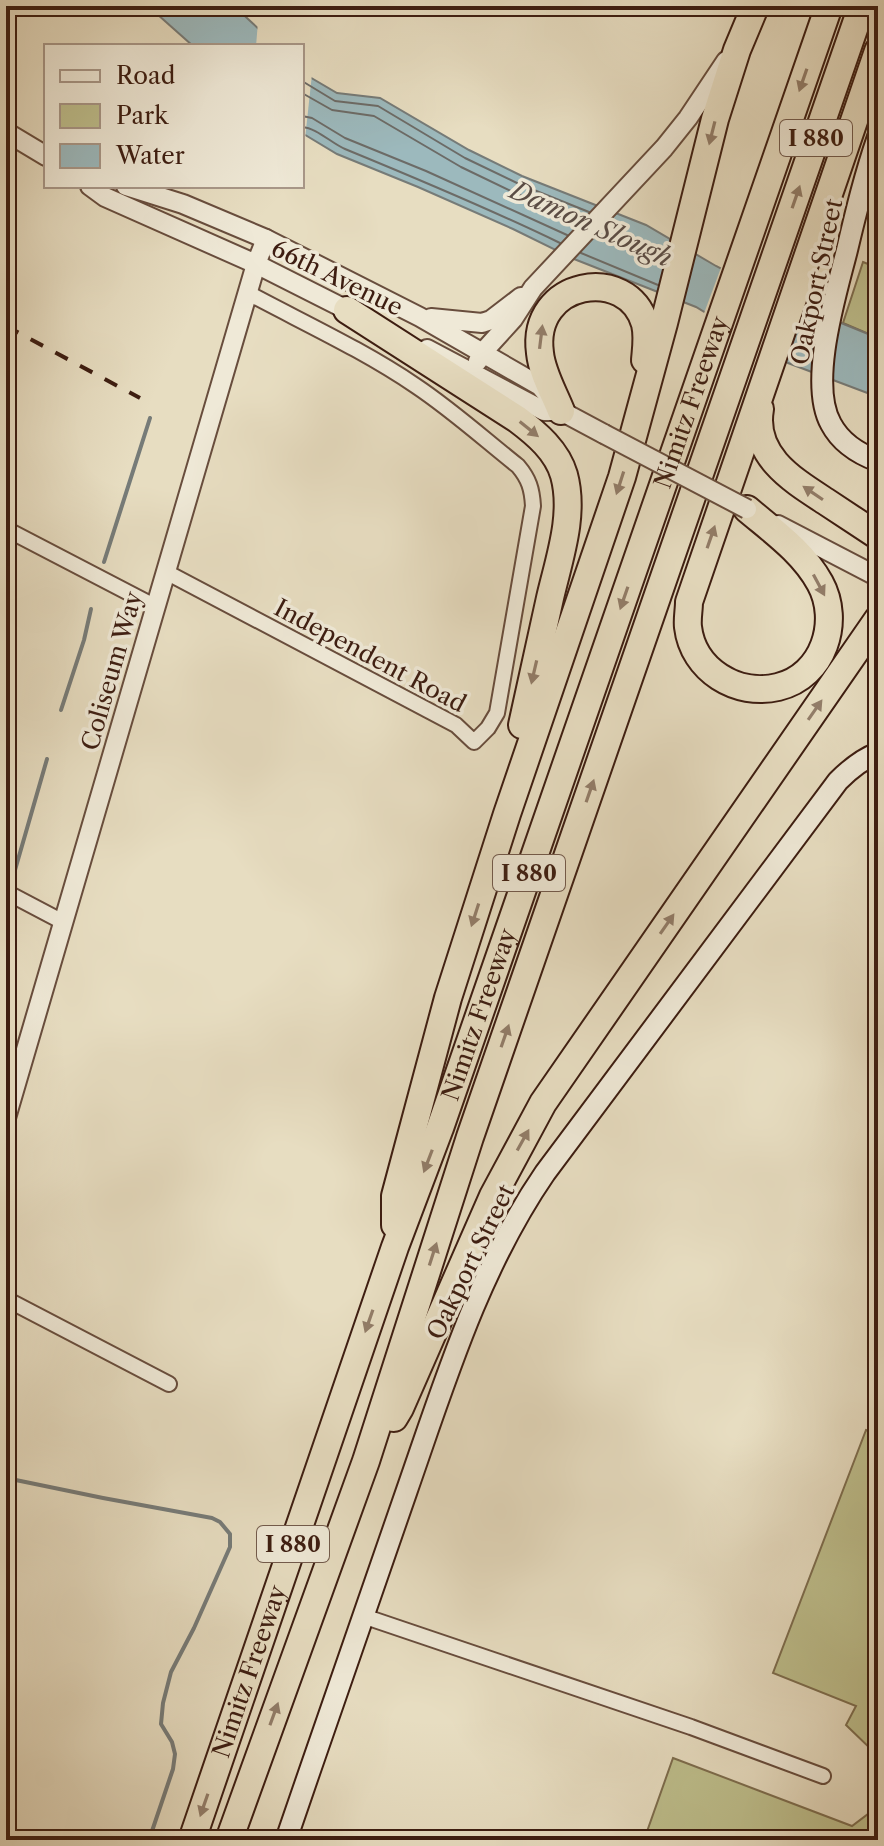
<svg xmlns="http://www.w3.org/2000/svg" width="884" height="1846" font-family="'Libre Caslon Text',serif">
<rect width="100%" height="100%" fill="#e7ddc1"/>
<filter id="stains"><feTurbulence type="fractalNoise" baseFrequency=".0025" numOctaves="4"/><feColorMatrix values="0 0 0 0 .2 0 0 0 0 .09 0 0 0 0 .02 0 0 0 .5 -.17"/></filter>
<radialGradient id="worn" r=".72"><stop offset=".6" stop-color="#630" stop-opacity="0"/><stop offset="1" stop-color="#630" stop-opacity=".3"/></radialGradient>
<!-- green -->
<g fill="#bebf8d" stroke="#7e6e4f" stroke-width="2">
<path d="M863,262L878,268V338L843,323Z"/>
<path d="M866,1430L878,1435V1756L846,1725L856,1706L773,1673Z"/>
<path d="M673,1758L852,1826L872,1811L878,1809V1840H644Z"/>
</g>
<!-- water -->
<g fill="#9cb9bd" stroke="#767b78" stroke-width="2">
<path d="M148,6H234L277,46H193Z"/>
<path d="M302,70L308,76L337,93L380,98L469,150L522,176L646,225L716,266L765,292L878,338V397L788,363L696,307L574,259L513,229L418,187L337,154L302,133Z"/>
</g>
<!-- pier -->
<g fill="#e7ddc1">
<path d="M258,22L280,43L281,46H256Z"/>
<path d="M302,66L312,74L305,139L302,137Z"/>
<path d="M722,265L783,294L761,351L703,316Z"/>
</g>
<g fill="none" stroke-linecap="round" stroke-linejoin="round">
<!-- shore -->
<g stroke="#6c6b67" stroke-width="2">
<path d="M302,81L335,101L378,106L465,158L519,184L589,212"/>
<path d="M302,93L332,110L374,116L461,167L515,193L581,220"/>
<path d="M302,116L312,118L345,138L426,171L567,235"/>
<path d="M302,127C317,128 331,143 345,149C418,179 490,209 560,243"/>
<path d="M581,253L658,285"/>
</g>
<!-- stream -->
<g stroke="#767b78" stroke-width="4">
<path d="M104,562L150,418"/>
<path d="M61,710L84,640L91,609"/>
<path d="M13,877L47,759"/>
<path d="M6,1478L103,1498L212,1518L220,1522L230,1534V1547L194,1628L171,1672L163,1703L161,1724L172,1742L175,1754L173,1769L149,1840"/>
</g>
<!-- minor casing -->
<g stroke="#684d3d" stroke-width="18">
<g id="minor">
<path d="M6,529L156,607"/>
<path d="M166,572L456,725L474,742L488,728L497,713L533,506C532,489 529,479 518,466C484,439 452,410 416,386C363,350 304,323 248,293"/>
<path d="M6,892L63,922"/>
<path d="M6,1299L169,1384"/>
<path d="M363,1616L691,1727L823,1776"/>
</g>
</g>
<!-- tertiary casing -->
<g stroke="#684d3d" stroke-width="22">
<g id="tertiary">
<path d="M6,132L46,156"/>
<path d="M90,186L105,197L256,264L357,315"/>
<path d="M126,186L183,204L266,239L420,317L540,386L561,411L604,434"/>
<path d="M431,318L482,323L491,320L521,297"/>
<path d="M427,349L544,411H561"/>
<path d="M478,361L483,352L513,319L533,288L664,148L688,118L726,61"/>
<path d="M778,525L878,577"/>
<path d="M6,1118L256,264L266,239"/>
</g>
</g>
<!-- secondary casing -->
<g stroke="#3d1d11" stroke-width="24">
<g id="secondary">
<path d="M878,137C865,174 856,212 847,250C836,294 808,383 831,424C841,443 859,454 878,461"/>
<path d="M286,1840C326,1723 367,1606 407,1490C445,1381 479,1269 545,1173L838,781C850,769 862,759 878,753"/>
</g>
</g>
<!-- motorway casing -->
<g stroke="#3d1d11" stroke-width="30">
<g id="motorway">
<path d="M347,310L517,419C537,434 557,451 564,475C575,515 559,559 550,598C541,640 531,683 522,725"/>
<path d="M760,409C752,455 791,479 825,501C843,513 860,524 878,536"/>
<path d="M561,411C554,393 542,373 540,353C530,280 628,264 645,324C648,336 646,348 645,360"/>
<path d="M747,509C773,531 803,552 820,583C841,621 824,676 778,687C737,697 693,670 688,627C687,619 689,610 689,602L878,51"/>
<path d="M395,1225V1196L448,998L507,814L622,477L664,323L715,119L737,50L755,7"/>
<path d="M394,1418L400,1408L493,1196L543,1103L878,619"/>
<path id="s1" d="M192,1840L395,1247L440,1128L829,6"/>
<path d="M229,1840L366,1461L470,1137L862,6"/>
</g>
</g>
<!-- minor -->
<use href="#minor" stroke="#efe9d7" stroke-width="14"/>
<!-- tertiary -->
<use href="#tertiary" stroke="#efe9d7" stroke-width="18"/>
<!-- secondary -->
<use href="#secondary" stroke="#efe9d7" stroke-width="20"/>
<!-- motorway -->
<use href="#motorway" stroke="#e7ddc1" stroke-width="26"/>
<!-- rail -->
<path stroke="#3d1d11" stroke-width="4" stroke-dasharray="14 14" stroke-linecap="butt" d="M6,326L140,398"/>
<!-- tertiary-bridge casing -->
<g stroke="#684d3d" stroke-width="22" stroke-linecap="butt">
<path id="tertiary-bridge" d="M604,434L747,509"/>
</g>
<!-- tertiary-bridge -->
<use href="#tertiary-bridge" stroke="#efe9d7" stroke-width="18"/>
</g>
<!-- one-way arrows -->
<defs><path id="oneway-solid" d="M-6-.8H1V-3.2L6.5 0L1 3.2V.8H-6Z" transform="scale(2)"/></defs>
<g fill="#927d69">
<use href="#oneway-solid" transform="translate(803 80) rotate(109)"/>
<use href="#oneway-solid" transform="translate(712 133) rotate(104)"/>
<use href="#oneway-solid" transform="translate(796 197) rotate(-71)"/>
<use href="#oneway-solid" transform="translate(541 337) rotate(-83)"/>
<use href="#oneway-solid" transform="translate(529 429) rotate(39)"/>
<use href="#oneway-solid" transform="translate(620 483) rotate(108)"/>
<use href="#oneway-solid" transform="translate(813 493) rotate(-146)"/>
<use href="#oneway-solid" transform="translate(711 537) rotate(-71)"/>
<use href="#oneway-solid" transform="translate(819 585) rotate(62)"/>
<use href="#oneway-solid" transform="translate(624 598) rotate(109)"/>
<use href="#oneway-solid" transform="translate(534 672) rotate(103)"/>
<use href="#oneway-solid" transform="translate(815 710) rotate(-55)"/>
<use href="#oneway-solid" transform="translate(590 791) rotate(-71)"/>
<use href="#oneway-solid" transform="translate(475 915) rotate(108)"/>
<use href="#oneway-solid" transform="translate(667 924) rotate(-55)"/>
<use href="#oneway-solid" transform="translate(505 1036) rotate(-71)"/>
<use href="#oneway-solid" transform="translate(523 1140) rotate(-61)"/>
<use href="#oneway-solid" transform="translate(428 1161) rotate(111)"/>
<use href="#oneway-solid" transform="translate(433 1254) rotate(-72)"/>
<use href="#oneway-solid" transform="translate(369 1321) rotate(109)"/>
<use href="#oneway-solid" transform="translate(274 1714) rotate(-70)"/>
<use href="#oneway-solid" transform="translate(204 1805) rotate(109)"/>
</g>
<g text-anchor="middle" stroke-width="7" stroke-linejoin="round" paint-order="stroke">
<!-- shield labels -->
<g fill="#efe9d7" stroke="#725a4c" stroke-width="2">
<rect x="780" y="120" width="72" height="36" rx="6"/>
<rect x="493" y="855" width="72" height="36" rx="6"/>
<rect x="257" y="1526" width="72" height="36" rx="6"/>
</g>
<g font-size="22" font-weight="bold" fill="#3d1d11">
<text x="816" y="146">I 880</text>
<text x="529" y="881">I 880</text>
<text x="293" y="1552">I 880</text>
</g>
<!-- street labels -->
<g font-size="24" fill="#3d1d11" stroke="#efe9d7">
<text transform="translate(337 278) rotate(26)" y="8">66th Avenue</text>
<text transform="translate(817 282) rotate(-78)" y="8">Oakport Street</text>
<text dy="8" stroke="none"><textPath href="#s1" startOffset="1522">Nimitz Freeway</textPath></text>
<text transform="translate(370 656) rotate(28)" y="8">Independent Road</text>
<text transform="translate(112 671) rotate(-74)" y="8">Coliseum Way</text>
<text dy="8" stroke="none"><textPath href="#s1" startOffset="874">Nimitz Freeway</textPath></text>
<text transform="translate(471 1262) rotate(-64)" y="8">Oakport Street</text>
<text dy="8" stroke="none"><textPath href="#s1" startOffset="178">Nimitz Freeway</textPath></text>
</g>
<!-- water labels -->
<g font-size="26" font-style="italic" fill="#5a4c45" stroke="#efe9d7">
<text transform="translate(591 224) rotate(24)" y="9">Damon Slough</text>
</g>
</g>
<!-- margin -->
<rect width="884" height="1846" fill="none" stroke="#e7ddc1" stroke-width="32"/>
<rect x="8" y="8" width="868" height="1830" fill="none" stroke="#3d1d11" stroke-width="4"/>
<rect x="16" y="16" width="852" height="1814" fill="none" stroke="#3d1d11" stroke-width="2"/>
<!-- legend -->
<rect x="44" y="44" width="260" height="144" fill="#efe9d7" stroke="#a89788" stroke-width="2"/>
<rect x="60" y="70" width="40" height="12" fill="#efe9d7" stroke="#a89788" stroke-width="2"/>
<text x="116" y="84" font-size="24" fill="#3d1d11">Road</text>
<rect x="60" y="104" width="40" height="24" fill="#bebf8d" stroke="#a89788" stroke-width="2"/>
<text x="116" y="124" font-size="24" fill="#3d1d11">Park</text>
<rect x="60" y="144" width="40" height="24" fill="#9cb9bd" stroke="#a89788" stroke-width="2"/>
<text x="116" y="164" font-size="24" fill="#3d1d11">Water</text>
<rect width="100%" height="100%" filter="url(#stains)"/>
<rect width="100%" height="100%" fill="url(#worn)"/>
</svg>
